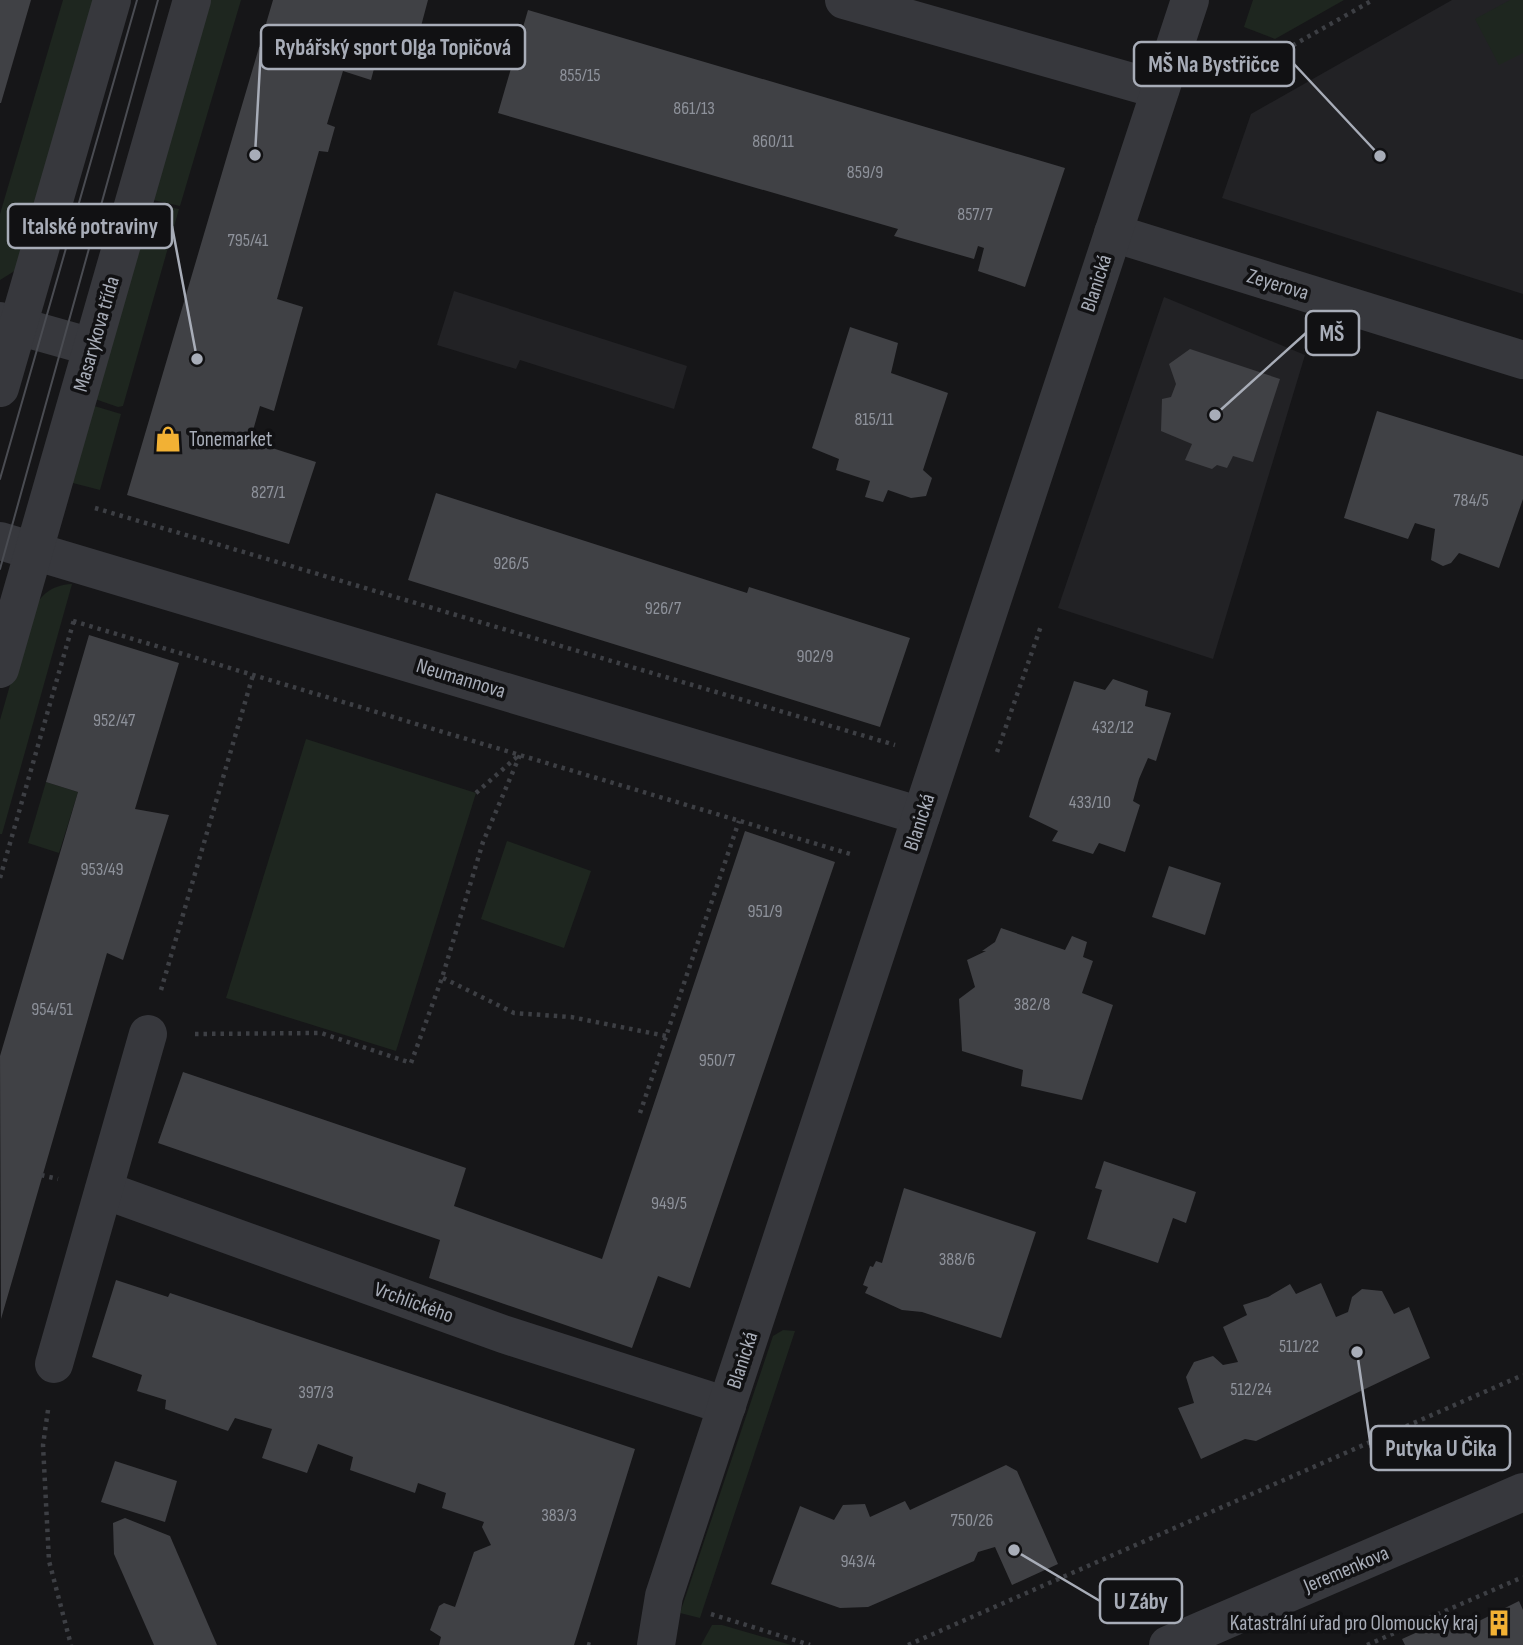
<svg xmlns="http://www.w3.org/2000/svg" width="1523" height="1645" font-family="'Sofia Sans Condensed',sans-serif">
<rect width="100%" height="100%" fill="#161618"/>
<!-- built -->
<g fill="#222225">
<path d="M1452,0H1523V294L1222,198L1251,114Z"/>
<path d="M454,291L687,366L674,409L520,360L516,369L437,345Z"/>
<path d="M1164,297L1305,355L1213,659L1058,608Z"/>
</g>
<!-- green -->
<g fill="#1e261f">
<path d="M63,0H98L16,270L0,280V214Z"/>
<path d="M208,0H241L180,206L153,200L152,204L179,209L123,406L118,407L92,398Z"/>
<path d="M1253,0H1344L1275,39L1244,27Z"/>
<path d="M1510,0H1523V53L1499,65L1475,19Z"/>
<path d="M91,405L121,414L100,490L69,482Z"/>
<path d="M72,584L2,834H0V720L31,612C41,595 51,585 72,584Z"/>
<path d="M306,739L476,793L396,1051L226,998Z"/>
<path d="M46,782L78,792L59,853L28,843Z"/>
<path d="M507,841L591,871L564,948L481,919Z"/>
<path d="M783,1330L795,1331L700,1618L680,1613L773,1336Z"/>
<path d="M712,1625H722L791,1645H701Z"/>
</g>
<!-- building -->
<g fill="#404145">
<path d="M0,0H31L1,103H0Z"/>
<path d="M273,0H428L420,30L425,42L419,53L381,42L371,80L343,71L327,124L335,127L328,152L319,151L277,299L303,307L274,411L260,406L250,441L316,462L289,544L127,495Z"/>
<path d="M528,10L1065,168L1025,287L978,271L984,248L978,246L974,259L894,236L898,229L498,113Z"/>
<path d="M850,327L898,343L891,373L948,393L923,470L932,478L926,496L911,498L888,490L883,502L865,497L870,481L836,470L839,459L812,448Z"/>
<path d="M1190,349L1280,379L1253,462L1233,456L1227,468L1217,465L1212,469L1185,460L1192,444L1161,431L1162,399L1171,397L1176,384L1169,364Z"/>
<path d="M1377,411L1523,456V499L1499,568L1459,553L1451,563L1443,566L1431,560L1435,529L1415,523L1408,539L1344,518Z"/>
<path d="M436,493L747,593L749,587L910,638L880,727L408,580Z"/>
<path d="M89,635L179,663L135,809L169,815L123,960L107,953L1,1319L0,1056L78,792L46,782Z"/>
<path d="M1113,679L1148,691L1145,706L1171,713L1156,761L1148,758L1139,779L1133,801L1140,805L1125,852L1099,843L1093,854L1052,841L1058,831L1029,817L1074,681L1105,690Z"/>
<path d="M745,831L835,862L690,1288L658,1276L632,1348L429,1278L440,1240L158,1143L183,1072L466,1168L454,1206L602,1259Z"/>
<path d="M1169,866L1221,883L1205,935L1152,917Z"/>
<path d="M1001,928L1065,950L1072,936L1087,942L1083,957L1093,961L1082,993L1113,1005L1082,1100L1021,1086L1023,1070L962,1051L959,999L975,987L967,960L986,951H982L995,942Z"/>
<path d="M1104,1161L1196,1192L1186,1223L1173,1218L1158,1263L1087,1239L1102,1190L1095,1188Z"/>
<path d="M904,1188L1036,1232L1001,1338L922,1312L902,1310L865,1293L868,1287L863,1285L870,1266L873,1267L876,1261L882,1263Z"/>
<path d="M116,1280L168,1297L170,1293L635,1449L574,1645H439L441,1637L430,1630L439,1606L444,1603L455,1607L474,1552L491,1545L482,1527L484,1522L442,1508L446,1493L418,1483L415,1493L350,1470L353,1457L318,1444L307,1473L262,1458L272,1429L235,1418L228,1431L165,1409L166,1400L137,1391L142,1375L92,1357Z"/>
<path d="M1321,1283L1336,1317L1348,1312L1352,1297L1362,1289L1382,1291L1394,1314L1409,1307L1430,1358L1256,1441L1245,1439L1201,1459L1178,1408L1194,1403L1186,1377L1194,1362L1213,1356L1223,1365L1238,1362L1223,1327L1247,1315L1243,1305L1268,1297L1290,1284L1296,1294Z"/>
<path d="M115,1461L177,1481L165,1522L101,1502Z"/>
<path d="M1006,1465L1017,1471L1058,1564L1012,1585L995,1547L978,1552L974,1561L868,1607L840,1608L771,1584L800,1506L834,1520L843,1505L865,1504L870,1517L905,1501L910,1510Z"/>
<path d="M125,1518L170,1536L217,1645H154L114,1554L113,1523Z"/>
<path d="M1519,1601L1523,1610V1645H1405L1402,1639L1451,1617L1457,1632Z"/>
</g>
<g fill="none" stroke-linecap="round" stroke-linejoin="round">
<!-- path -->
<g stroke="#3d3f44" stroke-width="4.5" stroke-dasharray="3.5 5" stroke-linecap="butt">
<path d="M1215,78L1251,69L1373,0"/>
<path d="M95,508L895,745"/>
<path d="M73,621L850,854"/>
<path d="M997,752L1041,626"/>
<path d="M476,793L519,755"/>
<path d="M0,878L74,620"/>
<path d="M443,978L514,1013L571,1017L666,1036"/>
<path d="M161,990L253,675"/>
<path d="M195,1034L321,1033L411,1063L442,978L483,842L520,755"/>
<path d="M640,1113L739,821"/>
<path d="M41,1175L58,1179"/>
<path d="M48,1410L43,1445L49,1561L71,1645"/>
<path d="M711,1614L810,1645"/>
<path d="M587,1644L591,1645"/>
<path d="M908,1645L1523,1375"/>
<path d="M1367,1645L1523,1577"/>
</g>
<!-- minor -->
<g stroke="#37383d" stroke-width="38">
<path d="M844,0L1160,90"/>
<path d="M1113,233L1523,360"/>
<path d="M0,321L92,347"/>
<path d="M0,388L112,0"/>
<path d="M0,541L921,816"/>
<path d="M0,669L192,0"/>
<path d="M104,1190L503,1334L727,1406"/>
<path d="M54,1364L148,1034"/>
<path d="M656,1645L664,1596L1190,0"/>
<path d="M1168,1645L1523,1492"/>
</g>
<!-- tram -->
<g stroke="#4a4c52" stroke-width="2">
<path d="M0,479L137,0"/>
<path d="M0,569L158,0"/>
</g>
</g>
<!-- icons -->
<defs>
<g id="shop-bare" transform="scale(2.1)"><path d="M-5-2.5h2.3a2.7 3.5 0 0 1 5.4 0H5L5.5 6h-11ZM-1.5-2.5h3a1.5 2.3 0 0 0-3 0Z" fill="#f2b134" stroke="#111113" stroke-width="2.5" paint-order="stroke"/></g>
<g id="building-bare" transform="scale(2.1)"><path d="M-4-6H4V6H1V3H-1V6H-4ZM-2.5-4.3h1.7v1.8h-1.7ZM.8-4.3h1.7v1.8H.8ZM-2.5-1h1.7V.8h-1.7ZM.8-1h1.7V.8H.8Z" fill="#f2b134" stroke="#111113" stroke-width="2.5" paint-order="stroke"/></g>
</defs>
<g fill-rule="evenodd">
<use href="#shop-bare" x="168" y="439"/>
<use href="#building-bare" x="1499" y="1623"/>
</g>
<g text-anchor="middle" stroke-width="7" stroke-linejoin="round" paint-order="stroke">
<!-- number labels -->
<g font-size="18" fill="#8e929b">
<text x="580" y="81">855/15</text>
<text x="694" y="114">861/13</text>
<text x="773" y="147">860/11</text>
<text x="865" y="178">859/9</text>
<text x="975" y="220">857/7</text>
<text x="248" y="246">795/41</text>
<text x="874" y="425">815/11</text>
<text x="268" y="498">827/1</text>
<text x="1471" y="506">784/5</text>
<text x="511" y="569">926/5</text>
<text x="663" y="614">926/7</text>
<text x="815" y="662">902/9</text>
<text x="114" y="726">952/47</text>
<text x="1113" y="733">432/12</text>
<text x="1090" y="808">433/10</text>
<text x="102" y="875">953/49</text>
<text x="765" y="917">951/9</text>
<text x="1032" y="1010">382/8</text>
<text x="52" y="1015">954/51</text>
<text x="717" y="1066">950/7</text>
<text x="669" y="1209">949/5</text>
<text x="957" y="1265">388/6</text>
<text x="1299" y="1352">511/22</text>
<text x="1251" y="1395">512/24</text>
<text x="316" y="1398">397/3</text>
<text x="559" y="1521">383/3</text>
<text x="972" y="1526">750/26</text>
<text x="858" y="1567">943/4</text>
</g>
<!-- street labels -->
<g font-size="21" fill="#a8adb8" stroke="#111113">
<text transform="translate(1096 283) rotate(-72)" y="7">Blanická</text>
<text transform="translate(1278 284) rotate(17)" y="7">Zeyerova</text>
<text transform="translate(96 334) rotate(-74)" y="7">Masarykova třída</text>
<text transform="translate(461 678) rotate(17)" y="7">Neumannova</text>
<text transform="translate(919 822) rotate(-72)" y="7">Blanická</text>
<text transform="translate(414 1302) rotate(20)" y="7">Vrchlického</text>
<text transform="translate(742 1360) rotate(-72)" y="7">Blanická</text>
<text transform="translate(1346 1569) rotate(-23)" y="7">Jeremenkova</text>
</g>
<!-- poi labels -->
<g font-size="21" fill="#a8adb8" stroke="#111113" text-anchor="start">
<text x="189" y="446">Tonemarket</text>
<text x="1478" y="1630" text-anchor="end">Katastrální uřad pro Olomoucký kraj</text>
</g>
</g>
<!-- callouts -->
<path fill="none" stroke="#a8adb8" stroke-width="2.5" d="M255 155L261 47M1380 156L1294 64M197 359L172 226M1215 415L1306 333M1357 1352L1371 1448M1014 1550L1100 1601"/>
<g fill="#a8adb8" stroke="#111113" stroke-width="2.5">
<circle cx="255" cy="155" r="7"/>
<circle cx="1380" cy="156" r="7"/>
<circle cx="197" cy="359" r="7"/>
<circle cx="1215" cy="415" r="7"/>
<circle cx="1357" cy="1352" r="7"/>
<circle cx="1014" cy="1550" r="7"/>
</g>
<g fill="#111113" stroke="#a8adb8" stroke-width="2.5">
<rect x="261" y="25" width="264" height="44" rx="7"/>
<rect x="1134" y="42" width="160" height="44" rx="7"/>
<rect x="8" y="204" width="164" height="44" rx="7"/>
<rect x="1306" y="311" width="53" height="44" rx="7"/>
<rect x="1371" y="1426" width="139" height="44" rx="7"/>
<rect x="1100" y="1579" width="82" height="44" rx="7"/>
</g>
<g font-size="23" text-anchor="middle" font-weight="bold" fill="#a8adb8">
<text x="393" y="55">Rybářský sport Olga Topičová</text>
<text x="1214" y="72">MŠ Na Bystřičce</text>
<text x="90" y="234">Italské potraviny</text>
<text x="1332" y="341">MŠ</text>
<text x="1441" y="1456">Putyka U Čika</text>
<text x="1141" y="1609">U Záby</text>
</g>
</svg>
